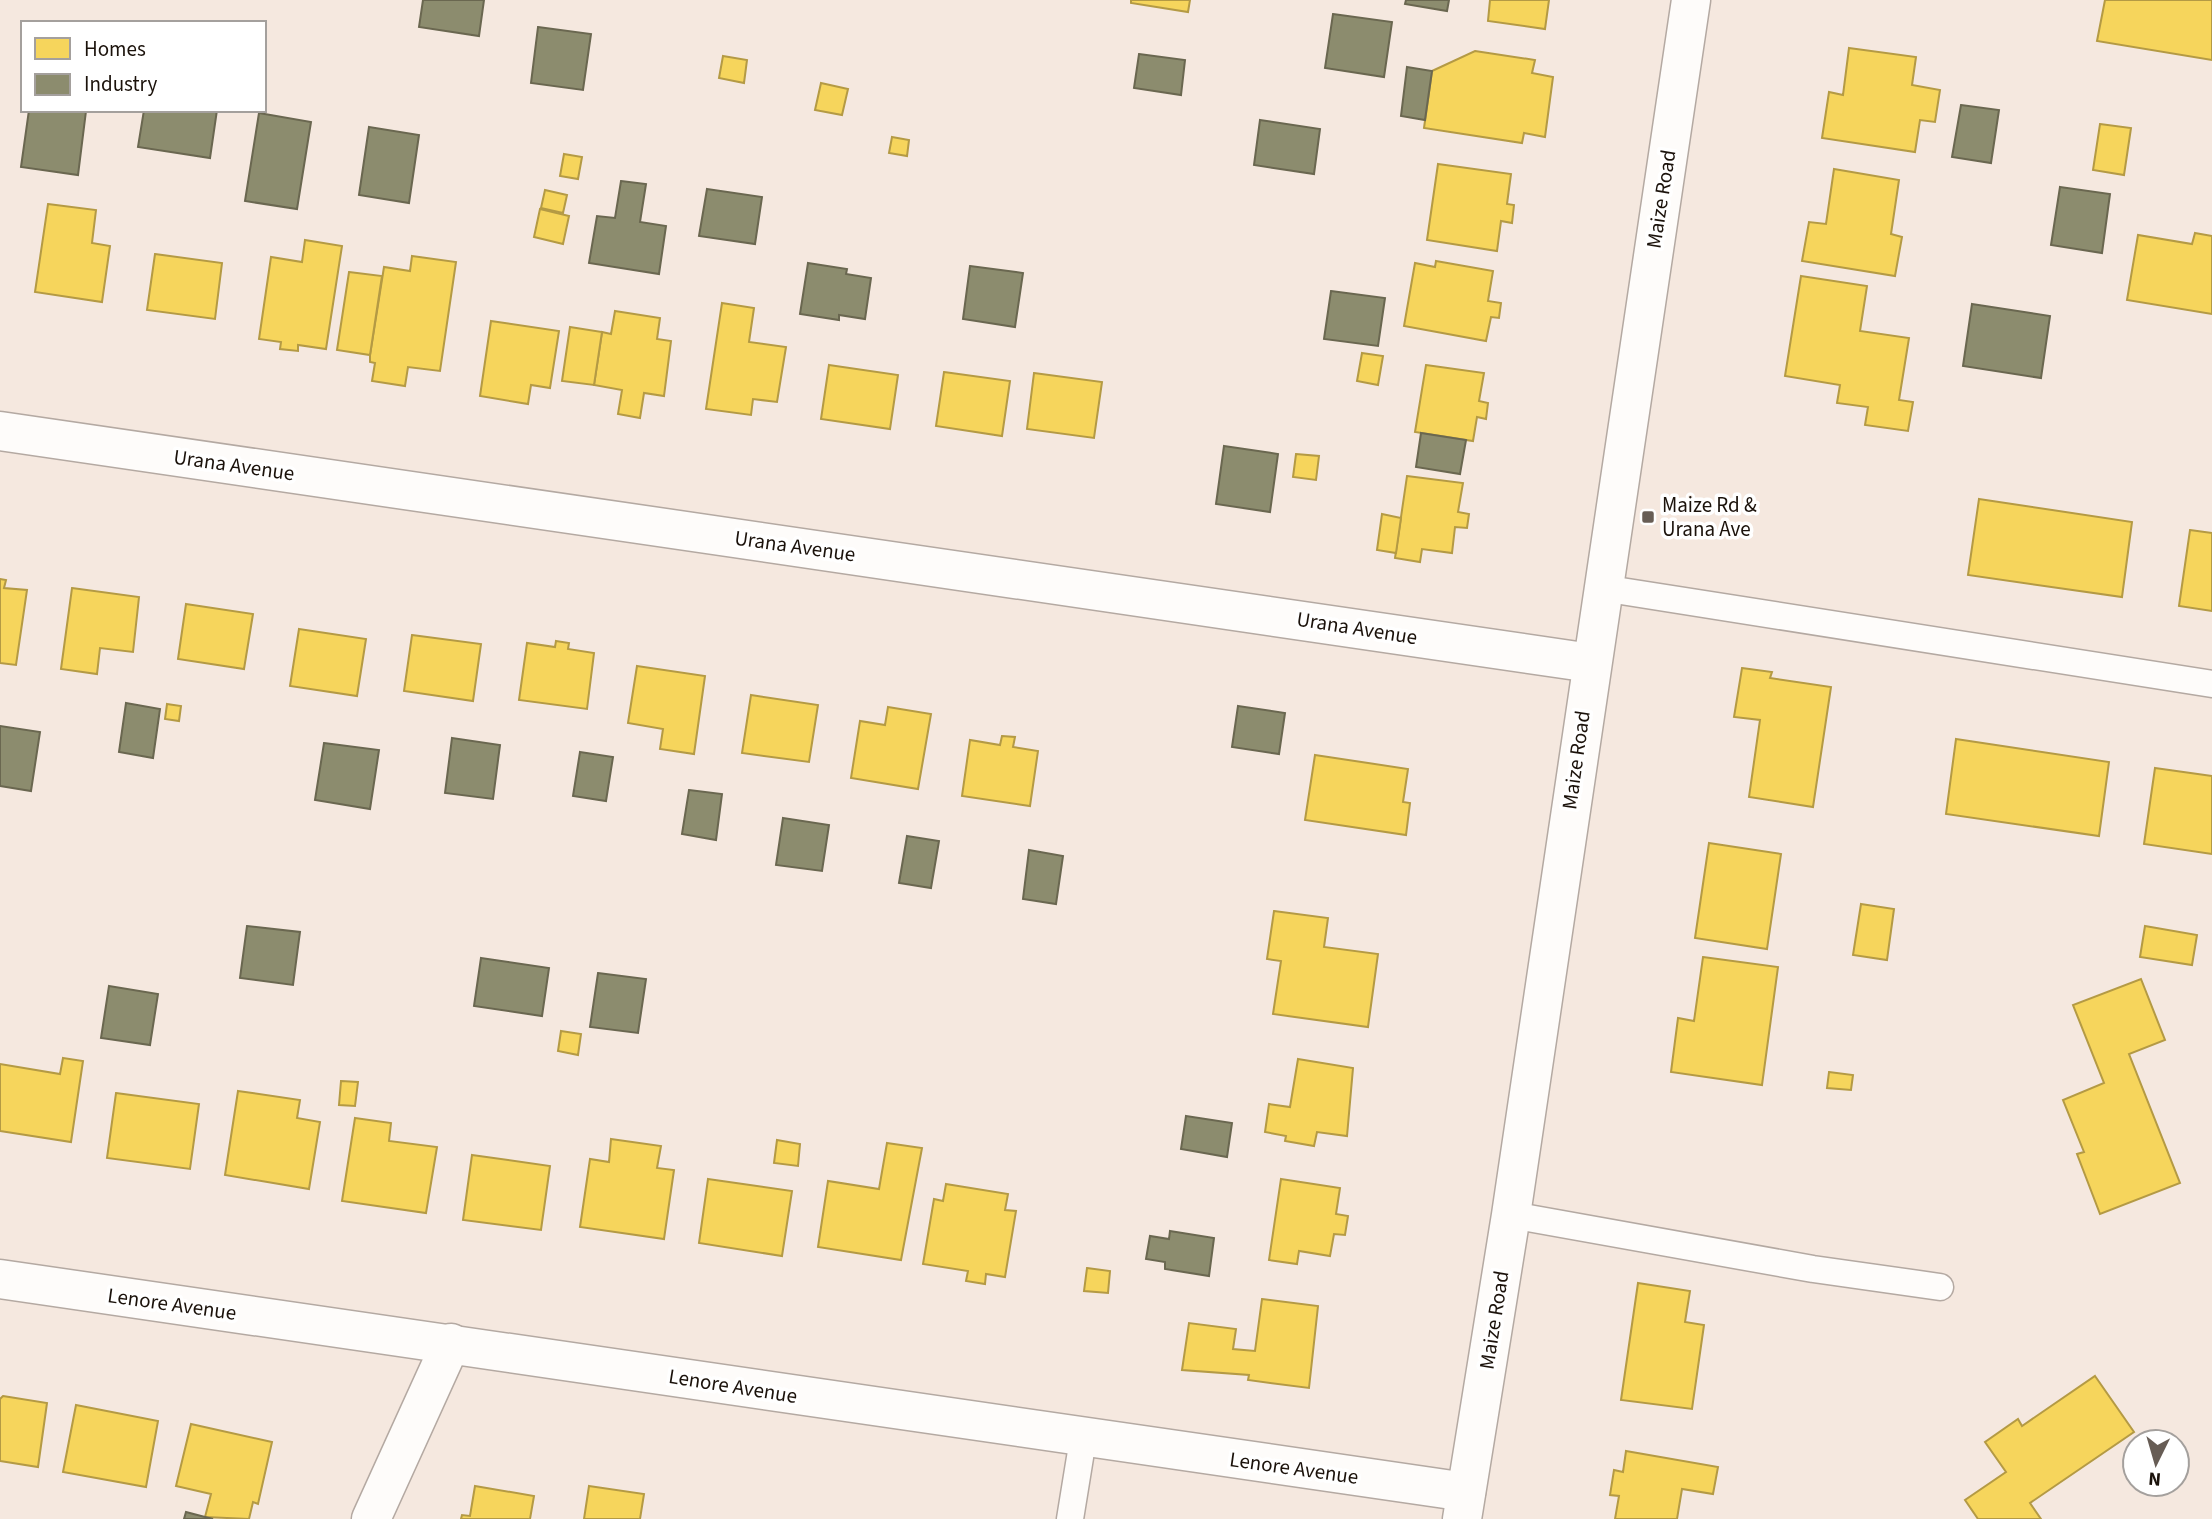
<svg xmlns="http://www.w3.org/2000/svg" width="2212" height="1519" font-family="'Source Sans 3',sans-serif">
<rect width="100%" height="100%" fill="#f5e8df"/>
<!-- homes -->
<g fill="#f6d55c" stroke="#b49a44" stroke-width="2">
<path d="M1131,0H1190L1188,12L1131,3Z"/>
<path d="M1490,0H1549L1545,29L1488,21Z"/>
<path d="M2105,0H2212V60L2097,41Z"/>
<path d="M1849,48L1916,57L1912,85L1940,90L1935,122L1920,120L1915,152L1822,138L1829,92L1843,95Z"/>
<path d="M1475,51L1535,60L1532,73L1553,77L1545,137L1524,133L1522,143L1424,128L1432,71Z"/>
<path d="M723,56L747,60L744,83L719,78Z"/>
<path d="M821,83L848,89L842,115L815,110Z"/>
<path d="M2100,124L2131,128L2124,175L2093,170Z"/>
<path d="M892,137L909,140L907,156L889,153Z"/>
<path d="M564,154L582,157L578,179L560,176Z"/>
<path d="M1438,164L1511,174L1507,204L1514,205L1512,223L1501,221L1497,251L1427,240Z"/>
<path d="M1834,169L1899,180L1891,234L1902,237L1895,276L1802,261L1809,222L1826,224Z"/>
<path d="M545,190L567,195L563,213L541,208Z"/>
<path d="M48,204L96,210L92,243L110,246L102,302L35,292Z"/>
<path d="M540,209L569,216L563,244L534,237Z"/>
<path d="M2195,233L2212,236V314L2127,300L2138,235L2192,244Z"/>
<path d="M305,240L342,246L326,349L298,345V351L280,349L281,342L259,339L271,257L302,262Z"/>
<path d="M155,254L222,263L215,319L147,310Z"/>
<path d="M412,256L456,262L440,371L408,367L405,386L372,381L375,363L370,362V355L384,267L410,271Z"/>
<path d="M1436,261L1493,271L1488,301L1501,303L1499,318L1491,317L1486,341L1404,326L1415,263L1435,267Z"/>
<path d="M349,272L382,276L370,355L337,350Z"/>
<path d="M1801,276L1867,286L1860,331L1909,338L1899,400L1913,402L1908,431L1865,425L1868,407L1837,403L1840,385L1785,376Z"/>
<path d="M722,303L754,308L749,342L786,347L777,402L753,399L751,415L706,409Z"/>
<path d="M615,311L660,318L657,339L671,341L664,396L644,393L640,418L618,414L622,390L594,385L602,332L611,334Z"/>
<path d="M491,321L559,331L550,388L531,385L528,404L480,396Z"/>
<path d="M570,327L602,332L594,385L562,381Z"/>
<path d="M1362,353L1383,356L1378,385L1357,381Z"/>
<path d="M829,365L898,375L890,429L821,419Z"/>
<path d="M1426,365L1484,373L1479,401L1488,403L1486,419L1477,417L1473,441L1415,432Z"/>
<path d="M944,372L1010,381L1002,436L936,426Z"/>
<path d="M1034,373L1102,382L1094,438L1027,429Z"/>
<path d="M1296,454L1319,456L1316,480L1293,477Z"/>
<path d="M1407,476L1463,483L1458,512L1469,514L1467,528L1455,527L1452,553L1422,549L1420,562L1395,558Z"/>
<path d="M1979,499L2132,522L2122,597L1968,575Z"/>
<path d="M1382,514L1401,518L1396,553L1377,550Z"/>
<path d="M2190,530L2212,533V611L2179,606Z"/>
<path d="M0,579L6,580L4,588L27,590L16,665L0,663Z"/>
<path d="M72,588L139,597L133,652L100,648L97,674L61,669Z"/>
<path d="M186,604L253,614L244,669L178,659Z"/>
<path d="M299,629L366,639L357,696L290,686Z"/>
<path d="M412,635L481,644L473,701L404,691Z"/>
<path d="M556,641L569,643L568,649L594,653L587,709L519,700L527,643L555,647Z"/>
<path d="M637,666L705,676L694,754L660,749L663,729L628,723Z"/>
<path d="M1742,668L1772,672L1770,678L1831,687L1813,807L1749,797L1760,720L1734,717Z"/>
<path d="M751,695L818,705L809,762L742,753Z"/>
<path d="M167,704L181,706L179,721L165,719Z"/>
<path d="M888,707L931,714L918,789L851,778L860,721L885,725Z"/>
<path d="M1002,736L1015,737L1013,747L1038,751L1030,806L962,796L970,740L1000,745Z"/>
<path d="M1956,739L2109,762L2099,836L1946,814Z"/>
<path d="M1315,755L1408,769L1403,802L1410,803L1406,835L1305,820Z"/>
<path d="M2155,768L2212,776V854L2144,844Z"/>
<path d="M1709,843L1781,854L1767,949L1695,938Z"/>
<path d="M1861,904L1894,909L1887,960L1853,955Z"/>
<path d="M1274,911L1328,918L1324,947L1378,954L1368,1027L1273,1014L1281,961L1267,959Z"/>
<path d="M2145,926L2197,935L2192,965L2140,957Z"/>
<path d="M1703,957L1778,967L1762,1085L1671,1072L1678,1018L1694,1021Z"/>
<path d="M2141,979L2165,1040L2129,1054L2180,1183L2100,1214L2077,1154L2084,1152L2063,1100L2104,1083L2073,1005Z"/>
<path d="M561,1031L581,1034L578,1055L558,1051Z"/>
<path d="M63,1058L83,1061L71,1142L0,1131V1064L60,1074Z"/>
<path d="M1298,1059L1353,1068L1347,1136L1317,1132L1314,1146L1285,1141L1286,1136L1265,1132L1269,1104L1290,1107Z"/>
<path d="M1829,1072L1853,1075L1851,1090L1827,1088Z"/>
<path d="M341,1081L358,1082L355,1106L339,1105Z"/>
<path d="M238,1091L300,1100L297,1118L320,1122L309,1189L225,1175Z"/>
<path d="M116,1093L199,1104L190,1169L107,1158Z"/>
<path d="M355,1118L391,1123L389,1141L437,1147L426,1213L342,1201Z"/>
<path d="M611,1139L661,1146L657,1168L674,1170L664,1239L580,1227L590,1159L609,1162Z"/>
<path d="M777,1140L800,1144L798,1166L774,1163Z"/>
<path d="M887,1143L922,1148L901,1260L818,1247L828,1181L879,1189Z"/>
<path d="M472,1155L550,1166L541,1230L463,1220Z"/>
<path d="M708,1179L792,1191L782,1256L699,1243Z"/>
<path d="M1281,1179L1340,1188L1336,1214L1348,1216L1345,1235L1334,1234L1330,1256L1299,1251L1297,1264L1269,1260Z"/>
<path d="M946,1184L1008,1194L1005,1210L1016,1211L1005,1277L986,1274L985,1284L966,1281L968,1271L923,1264L934,1199L943,1201Z"/>
<path d="M1087,1268L1110,1271L1108,1293L1084,1291Z"/>
<path d="M1638,1283L1690,1291L1685,1322L1704,1325L1692,1409L1621,1400Z"/>
<path d="M1262,1299L1318,1306L1309,1388L1248,1380L1249,1375L1182,1370L1189,1323L1236,1329L1233,1349L1255,1351Z"/>
<path d="M2095,1376L2134,1432L2030,1503L2041,1519H1978L1965,1500L2006,1472L1985,1442L2018,1419L2022,1426Z"/>
<path d="M3,1396L47,1403L38,1467L0,1461V1399Z"/>
<path d="M76,1405L158,1421L146,1487L63,1472Z"/>
<path d="M191,1424L272,1442L258,1504L253,1502L249,1519L205,1517L211,1494L176,1486Z"/>
<path d="M1626,1451L1718,1467L1713,1494L1682,1489L1677,1519H1615L1619,1496L1610,1495L1614,1470L1623,1472Z"/>
<path d="M475,1486L534,1496L530,1519H461L462,1515L470,1516Z"/>
<path d="M589,1486L644,1494L640,1519H584Z"/>
</g>
<!-- industry -->
<g fill="#8c8c6e" stroke="#6a6750" stroke-width="2">
<path d="M423,0H484L479,36L419,27Z"/>
<path d="M1406,0H1449L1447,11L1405,4Z"/>
<path d="M1333,14L1392,22L1384,77L1325,68Z"/>
<path d="M538,27L591,34L583,90L531,83Z"/>
<path d="M1139,54L1185,60L1181,95L1134,88Z"/>
<path d="M1407,67L1432,71L1425,120L1401,116Z"/>
<path d="M1961,105L1999,110L1991,163L1952,157Z"/>
<path d="M29,110L86,111L78,175L21,167Z"/>
<path d="M144,110H217L210,158L138,147Z"/>
<path d="M259,113L311,122L297,209L245,201Z"/>
<path d="M1260,120L1320,129L1314,174L1254,165Z"/>
<path d="M369,127L419,135L409,203L359,195Z"/>
<path d="M621,181L646,184L640,222L666,226L659,274L589,263L597,216L615,218Z"/>
<path d="M2060,187L2110,194L2102,253L2051,245Z"/>
<path d="M707,189L762,197L755,244L699,236Z"/>
<path d="M808,263L847,269L846,274L871,278L865,319L839,315V320L800,314Z"/>
<path d="M970,266L1023,273L1015,327L963,319Z"/>
<path d="M1331,291L1385,298L1378,346L1324,339Z"/>
<path d="M1972,304L2050,316L2041,378L1963,366Z"/>
<path d="M1421,433L1466,440L1460,474L1416,467Z"/>
<path d="M1224,446L1278,454L1270,512L1216,504Z"/>
<path d="M126,703L160,709L153,758L119,752Z"/>
<path d="M1238,706L1285,713L1279,754L1232,747Z"/>
<path d="M0,726L40,732L31,791L0,786Z"/>
<path d="M452,738L500,745L493,799L445,793Z"/>
<path d="M324,743L379,750L370,809L315,800Z"/>
<path d="M580,752L613,757L606,801L573,796Z"/>
<path d="M689,790L722,794L716,840L682,834Z"/>
<path d="M783,818L829,825L822,871L776,865Z"/>
<path d="M907,836L939,841L931,888L899,883Z"/>
<path d="M1029,850L1063,856L1056,904L1023,899Z"/>
<path d="M247,926L300,932L293,985L240,978Z"/>
<path d="M481,958L549,968L542,1016L474,1006Z"/>
<path d="M598,973L646,979L638,1033L590,1027Z"/>
<path d="M109,986L158,994L150,1045L101,1038Z"/>
<path d="M1186,1116L1232,1123L1227,1157L1181,1149Z"/>
<path d="M1170,1231L1214,1238L1209,1276L1165,1269V1262L1146,1259L1150,1236L1169,1239Z"/>
<path d="M186,1512L205,1517L213,1519H184Z"/>
</g>
<g fill="none" stroke-linecap="round" stroke-linejoin="round">
<!-- lane casing -->
<g stroke="#b4a9a2" stroke-width="29">
<g id="lane">
<path d="M1602,588L2212,684"/>
<path d="M1511,1215L1813,1269L1940,1287"/>
<path d="M1070,1519L1083,1439"/>
</g>
</g>
<!-- street casing -->
<g stroke="#b4a9a2" stroke-width="41">
<g id="street">
<path d="M0,431L1591,663"/>
<path d="M0,1279L1466,1492"/>
<path d="M371,1519L451,1343"/>
</g>
</g>
<!-- secondary casing -->
<g stroke="#b4a9a2" stroke-width="41">
<path id="secondary" d="M1462,1519L1511,1215L1691,0"/>
</g>
<!-- lane -->
<use href="#lane" stroke="#fefcfa" stroke-width="26"/>
<!-- street -->
<use href="#street" stroke="#fefcfa" stroke-width="38"/>
<!-- secondary -->
<use href="#secondary" stroke="#fefcfa" stroke-width="38"/>
</g>
<!-- markers -->
<rect fill="#675d55" stroke="#fff" stroke-width="2.5" x="1641" y="510" width="14" height="14" rx="3.5"/>
<g text-anchor="middle" stroke-width="7" stroke-linejoin="round" paint-order="stroke">
<!-- street labels -->
<g font-size="21" fill="#1b120b" stroke="#fff">
<text transform="translate(1661 199) rotate(-81)" y="7">Maize Road</text>
<text transform="translate(234 465) rotate(8)" y="7">Urana Avenue</text>
<text transform="translate(795 546) rotate(8)" y="7">Urana Avenue</text>
<text transform="translate(1357 628) rotate(9)" y="7">Urana Avenue</text>
<text transform="translate(1576 760) rotate(-82)" y="7">Maize Road</text>
<text transform="translate(172 1304) rotate(8)" y="7">Lenore Avenue</text>
<text transform="translate(1494 1320) rotate(-81)" y="7">Maize Road</text>
<text transform="translate(733 1386) rotate(9)" y="7">Lenore Avenue</text>
<text transform="translate(1294 1468) rotate(8)" y="7">Lenore Avenue</text>
</g>
<!-- poi labels -->
<g font-size="21" fill="#1b120b" stroke="#fff" text-anchor="start">
<text x="1662" y="512">Maize Rd &amp;<tspan x="1662" dy="24">Urana Ave</tspan></text>
</g>
</g>
<!-- legend -->
<rect x="21" y="21" width="245" height="91" fill="#ffffff" stroke="#a4a09d" stroke-width="2"/>
<rect x="35" y="38" width="35" height="21" fill="#f6d55c" stroke="#a4a09d" stroke-width="2"/>
<text x="84" y="56" font-size="21" fill="#1b120b">Homes</text>
<rect x="35" y="74" width="35" height="21" fill="#8c8c6e" stroke="#a4a09d" stroke-width="2"/>
<text x="84" y="91" font-size="21" fill="#1b120b">Industry</text>
<!-- north arrow -->
<g transform="translate(2156 1463) rotate(185)"><circle r="33" fill="#ffffff" stroke="#a4a09d" stroke-width="2"/>
<path d="M0-5L12 26L0 18L-12 26Z" fill="#675d55"/>
<text y="-10" font-size="19" font-weight="bold" text-anchor="middle" fill="#1b120b">N</text>
</g>
</svg>
